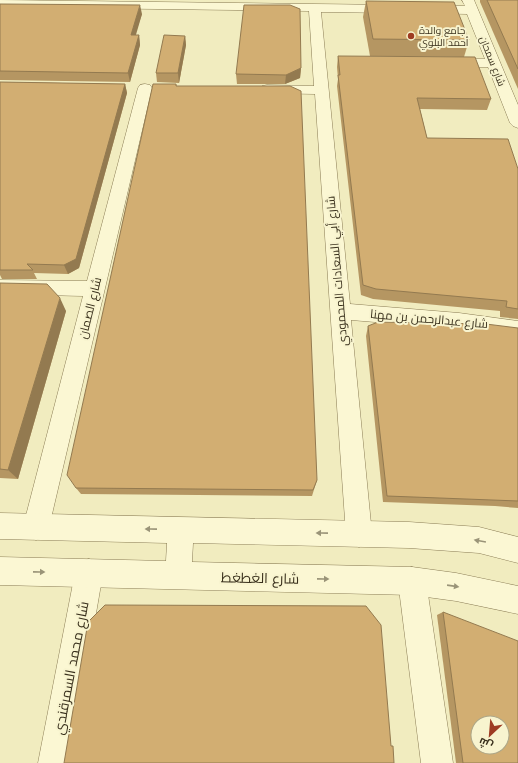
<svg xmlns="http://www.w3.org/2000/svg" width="518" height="763" font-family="'Libre Baskerville',Cairo,serif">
<rect width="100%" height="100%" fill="#f1ecbf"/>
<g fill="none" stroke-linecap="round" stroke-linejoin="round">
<!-- minor casing -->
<g stroke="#8b7d56" stroke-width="1">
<g id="minor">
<path d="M0,0L394,5L398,6L400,9L398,12L394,13L321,12L350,304L459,313L518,321V337L459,329L351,320L372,534L368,543L359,547L350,543L346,534L315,94L267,93L262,92L260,89L262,86L267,85L314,86L309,11L0,7Z"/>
<path d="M462,0H474L518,105V128L513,126L510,123L488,67H447L442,66L440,63L442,60L447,59H485L467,14L427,13L423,12L421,9L423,6L427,5L465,6Z"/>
<path d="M145,84L150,85L152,88L49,527L45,536L36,540L27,536L23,527L83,296L0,294V280L87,281L138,88L140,85Z"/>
<path d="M89,559L99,563L103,573L70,763H38L75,573L79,563Z"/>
<path d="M412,567L422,571L426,581L453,763H421L398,581L402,571Z"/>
</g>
</g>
<!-- tertiary casing -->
<g stroke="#8b7d56" stroke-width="1">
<path id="tertiary" d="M0,513L409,522L479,527L518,537V563L479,553L409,548L193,543L192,562L412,567L456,573L518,586V614L456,601L412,595L0,585V557L166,561L167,543L0,539Z"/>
</g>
<!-- minor -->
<use href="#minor" fill="#fbf7d3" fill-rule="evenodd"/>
<!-- tertiary -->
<use href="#tertiary" fill="#fbf7d3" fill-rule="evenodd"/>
</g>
<!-- wall -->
<g fill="#b59662">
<path d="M480,0H518V89L480,2Z"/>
<path d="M366,1L469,40L464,57L370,56L363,17Z"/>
<path d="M0,4L142,14L135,35H139L140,45L130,82L0,80Z"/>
<path d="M185,36L186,45L179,83L157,82L156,73Z"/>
<path d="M338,56L491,99L487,110L420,109L427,138L518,169V319L500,317V311L373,299L361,295L337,86L338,79L337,67Z"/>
<path d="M301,68L300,78L285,84H237L236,74Z"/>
<path d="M0,82L125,84L127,93L79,268L68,274L34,273L37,279H2L0,275Z"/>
<path d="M176,84L317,480L312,496L81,494L76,488Z"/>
<path d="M0,283L66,311L18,479L0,478Z"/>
<path d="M368,326L518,328V508L495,506L383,502L366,336Z"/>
<path d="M443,612L518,763H456L437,615Z"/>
</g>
<!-- shaded-wall -->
<g fill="#937a50">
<path d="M140,5L142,14L133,45L131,35Z"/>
<path d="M139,35L140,45L130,82L128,73Z"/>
<path d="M185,36L186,45L179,83L178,73Z"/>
<path d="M301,68L300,78L285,84L286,75Z"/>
<path d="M125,84L127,93L79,268L68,274L64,265Z"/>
<path d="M60,298L66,311L18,479L8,470Z"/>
</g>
<!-- building -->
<g fill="#d2ae72" stroke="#937a50" fill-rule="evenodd">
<path d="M487,0H518V69Z"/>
<path d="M366,1L454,2L469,40L373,39Z"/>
<path d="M0,4L140,5L131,35H139L128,73L0,71Z"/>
<path d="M244,5H290L300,9L301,68L286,75L236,74Z"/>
<path d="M164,35L185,36L178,73H156Z"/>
<path d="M338,56L475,57L491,99L417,98L427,138L508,139L518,169V309L506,307L507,301L376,289L363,285L338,75H340Z"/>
<path d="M0,82L125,84L76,259L64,265L27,264L33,270H0Z"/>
<path d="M153,84H176V86H290L301,91L317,480L313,490L76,488L67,475Z"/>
<path d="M0,283L47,284L60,298L8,470L0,469Z"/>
<path d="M378,322L486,324L518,328V501L387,496L368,326Z"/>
<path d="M105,605L366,606L381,625L391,746H393L394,763H64L88,622Z"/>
<path d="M443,612L518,641V763H463ZM478,723H502V747H478Z"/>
</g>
<!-- one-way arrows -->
<defs><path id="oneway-solid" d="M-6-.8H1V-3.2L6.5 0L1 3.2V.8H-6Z"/></defs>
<g fill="#9a9478">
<use href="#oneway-solid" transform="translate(151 529) rotate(-179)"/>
<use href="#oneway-solid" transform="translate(322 533) rotate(-179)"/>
<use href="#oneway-solid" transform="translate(480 541) rotate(-170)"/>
<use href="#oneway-solid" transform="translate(39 572) rotate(1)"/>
<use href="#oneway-solid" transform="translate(323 579) rotate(1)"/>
<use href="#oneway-solid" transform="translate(453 586) rotate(8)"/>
</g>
<!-- markers -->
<circle fill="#9e3b22" stroke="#f8f4cf" stroke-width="1.5" cx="411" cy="36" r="4"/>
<g text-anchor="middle" stroke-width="4" stroke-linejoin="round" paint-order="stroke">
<!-- far-poi labels -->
<g font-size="10" fill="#39301c" stroke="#f8f4cf" text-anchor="start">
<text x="419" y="34">جامع والدة<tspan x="419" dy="12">أحمد البلوي</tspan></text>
</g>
<!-- far-street labels -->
<g font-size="10" fill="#39301c" stroke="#f8f4cf">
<text transform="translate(493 61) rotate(68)" y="4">شارع سمحان</text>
</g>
<!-- street labels -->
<g font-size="12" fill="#39301c" stroke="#f8f4cf">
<text transform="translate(337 271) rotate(-95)" y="4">شارع أبي السعادات المحمودي</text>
<text transform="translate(90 308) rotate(-76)" y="4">شارع الصمان</text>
<text transform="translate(429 319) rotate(5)" y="4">شارع عبدالرحمن بن مهنا</text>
</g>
<!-- near-street labels -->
<g font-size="14" fill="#39301c" stroke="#f8f4cf">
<text transform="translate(260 578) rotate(1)" y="5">شارع الغطغط</text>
<text transform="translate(71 668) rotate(-79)" y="5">شارع محمد السمرقندي</text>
</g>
</g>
<!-- north arrow -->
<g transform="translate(490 735) rotate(206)"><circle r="19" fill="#f8f4cf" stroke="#aca687"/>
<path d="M0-3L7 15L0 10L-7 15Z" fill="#9e3b22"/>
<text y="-6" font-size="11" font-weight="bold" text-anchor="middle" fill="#39301c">ش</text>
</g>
</svg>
